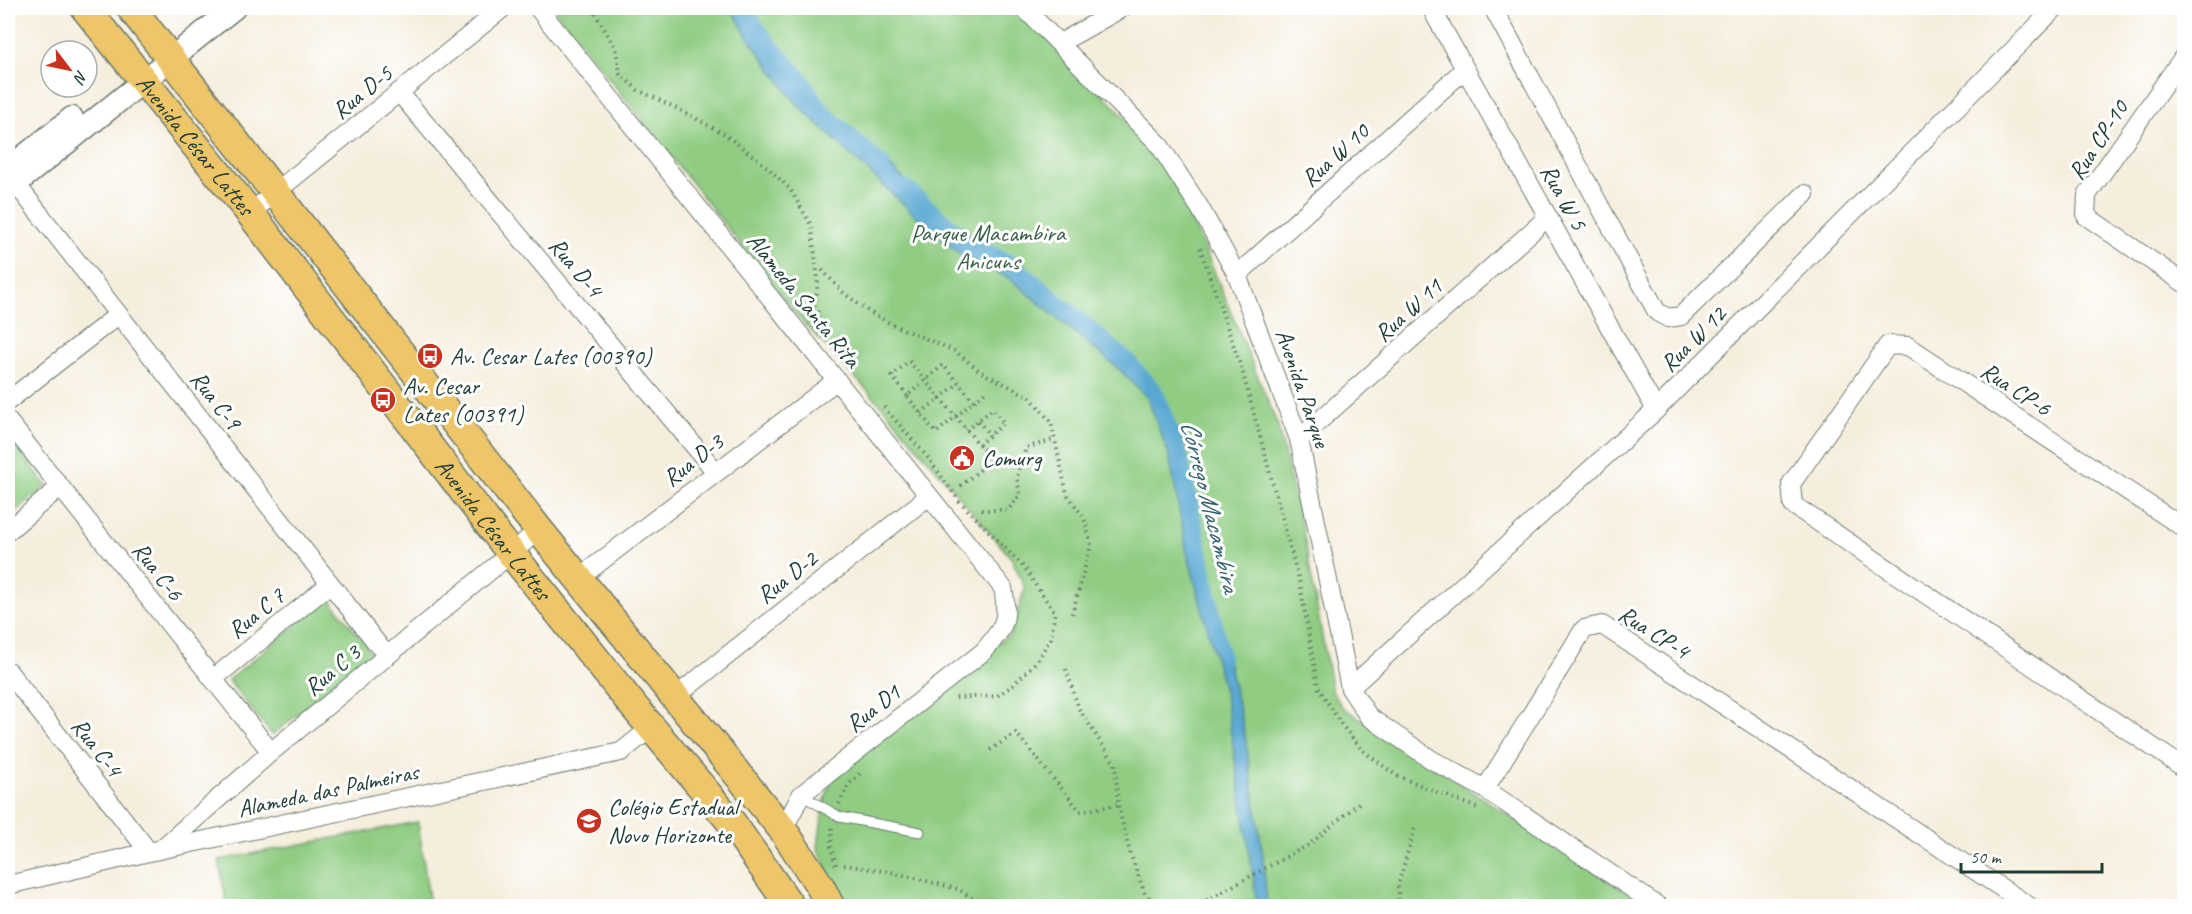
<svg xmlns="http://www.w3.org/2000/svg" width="2192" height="914" font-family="Caveat,sans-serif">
<rect width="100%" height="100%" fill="#fff"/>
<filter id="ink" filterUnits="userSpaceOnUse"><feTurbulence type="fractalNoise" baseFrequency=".0167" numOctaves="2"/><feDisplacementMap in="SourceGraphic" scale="12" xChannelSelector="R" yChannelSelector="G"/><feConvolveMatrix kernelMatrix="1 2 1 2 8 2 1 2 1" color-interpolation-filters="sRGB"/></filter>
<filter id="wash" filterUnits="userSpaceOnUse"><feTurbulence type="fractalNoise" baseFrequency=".008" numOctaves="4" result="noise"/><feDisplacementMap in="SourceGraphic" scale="24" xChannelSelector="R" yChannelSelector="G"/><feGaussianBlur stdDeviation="1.35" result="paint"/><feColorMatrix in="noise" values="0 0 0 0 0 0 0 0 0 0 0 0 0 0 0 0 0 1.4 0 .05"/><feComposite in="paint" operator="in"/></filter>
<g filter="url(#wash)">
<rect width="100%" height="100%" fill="#f6eedd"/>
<!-- green -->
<g fill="#90cd83" stroke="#58855c" stroke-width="1.5">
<path d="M553,8H1013L1062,50L1118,110L1168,170L1208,257L1277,423L1304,536L1332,691L1342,707L1648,906H843L818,848L823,808L830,783L920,706L1011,633L1025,588L1012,559L884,408L799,318Z"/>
<path d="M8,435L47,486L8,517Z"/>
<path d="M329,598L373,654L272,735L228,680Z"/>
<path d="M418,822L430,906H227L219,860Z"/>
</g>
<!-- water -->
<path fill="#59a8d3" stroke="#3c7284" stroke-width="1.5" d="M731,8H749L769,36L805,76L826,108L913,187L972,239L1015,260L1131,357L1159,388L1184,451L1227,657L1245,735L1263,856L1267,906H1256V896L1225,694L1187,552L1169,455L1147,397L1120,370L1009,278L962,256L917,217L797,104L747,36Z"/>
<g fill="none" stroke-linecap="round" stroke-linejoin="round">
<!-- stream -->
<g stroke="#59a8d3" stroke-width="6">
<path d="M749,8L769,36L805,76L826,108L888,163"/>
<path d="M908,183L972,239L1015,260L1131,357L1159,388L1184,451L1227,658"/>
</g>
</g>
</g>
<g filter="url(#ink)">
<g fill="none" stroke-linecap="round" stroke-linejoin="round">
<!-- service casing -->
<g stroke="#6a7b6f" stroke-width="11">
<path id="service" d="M801,795L840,817L920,832"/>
</g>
<!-- minor casing -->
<g stroke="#6a7b6f" stroke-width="20">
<g id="minor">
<path d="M538,8L1003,588C1009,620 1005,626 984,651L801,795L783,830"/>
<path d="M1024,8L1158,143L1200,208L1237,275L1299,439L1350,688L1369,717L1432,760L1485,789L1658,906"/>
<path d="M1431,8L1656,410"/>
<path d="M1493,8L1657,312L1668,318L1681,316L1805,194"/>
<path d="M1060,43L1122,8"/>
<path d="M2184,56L2087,195L2086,216L2184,283"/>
<path d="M399,92L716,472"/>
<path d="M9,175L387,656"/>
<path d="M250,213L503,8"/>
<path d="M1237,275L1465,69"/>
<path d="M8,401L118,315"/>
<path d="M8,421L271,752"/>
<path d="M1299,439L1548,217"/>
<path d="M2184,528L1908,346L1888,345L1791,484L1793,505L2184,768"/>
<path d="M8,531L60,487"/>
<path d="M579,578L837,380"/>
<path d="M8,671L149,852"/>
<path d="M213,679L330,584"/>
<path d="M1350,688L1656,410L2055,8"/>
<path d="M675,697L929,496"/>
<path d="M1485,789L1584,629L1602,625L2029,906"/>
<path d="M160,850L271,752L539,530"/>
<path d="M8,885L149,852L621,752L651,728"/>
</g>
</g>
<!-- tertiary casing -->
<g stroke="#6a7b6f" stroke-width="25">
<g id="tertiary">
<path d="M8,169L72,118"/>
<path d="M8,190L234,8"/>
</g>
</g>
<!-- primary casing -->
<g stroke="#6a7b6f" stroke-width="31">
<g id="primary">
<path id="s1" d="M85,8L250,213L511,553L635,708L732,823L790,906"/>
<path d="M131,8L539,530L783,830L820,886L830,906"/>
</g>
</g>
<!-- path -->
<g stroke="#6a7b6f" stroke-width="4" stroke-dasharray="1.5 4.5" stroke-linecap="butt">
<path d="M592,8L616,49L620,74L638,90L676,108L723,133L765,165L790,189L811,225L818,279L816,306L824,334"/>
<path d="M1200,248L1242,370L1300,584L1318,687L1341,724L1362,750L1397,776L1480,809"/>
<path d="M822,270L845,294L868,311L893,325L955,351L981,372L1030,397L1051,422L1067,494L1084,518L1091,545L1072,614"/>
<path d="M907,396L892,376L909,361L992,460L959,487"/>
<path d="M974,401L943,365L907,396L936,433L985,392"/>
<path d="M884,407L928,458L960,502L1025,568L1040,592L1055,612L1051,638L1037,661L1013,685L997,696L954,698"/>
<path d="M921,413L959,383"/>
<path d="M978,421L990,435"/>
<path d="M966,430L993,409L1004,423L978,445"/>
<path d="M981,510H1008L1020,495L1017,477L1026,448L1056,439"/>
<path d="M1066,669L1079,709L1115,764L1118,805L1130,853L1145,894L1160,906"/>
<path d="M990,750L1016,733L1080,811L1118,805"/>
<path d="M839,804L850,783L860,774"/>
<path d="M832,828L831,847L836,865"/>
<path d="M844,865L891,872L958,889L985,906"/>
<path d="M1196,906L1310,844L1360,802"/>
<path d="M1399,906L1398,885L1415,827"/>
</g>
<!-- service -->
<use href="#service" stroke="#fff" stroke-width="9"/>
<!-- minor -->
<use href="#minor" stroke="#fff" stroke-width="18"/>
<!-- tertiary -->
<use href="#tertiary" stroke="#fff" stroke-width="22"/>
<!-- primary -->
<use href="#primary" stroke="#eec569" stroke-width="28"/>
</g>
</g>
<!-- icons -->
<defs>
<g id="bus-disc" transform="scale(1.35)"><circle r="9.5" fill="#c8321e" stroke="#fff"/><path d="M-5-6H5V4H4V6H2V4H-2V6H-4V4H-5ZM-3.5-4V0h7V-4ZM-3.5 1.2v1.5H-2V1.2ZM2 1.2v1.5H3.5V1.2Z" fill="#fff"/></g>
<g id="civic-disc" transform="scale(1.35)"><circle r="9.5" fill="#c8321e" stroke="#fff"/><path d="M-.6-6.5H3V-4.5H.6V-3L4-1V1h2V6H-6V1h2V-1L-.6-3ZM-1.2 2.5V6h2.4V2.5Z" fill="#fff"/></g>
<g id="school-disc" transform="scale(1.35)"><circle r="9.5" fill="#c8321e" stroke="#fff"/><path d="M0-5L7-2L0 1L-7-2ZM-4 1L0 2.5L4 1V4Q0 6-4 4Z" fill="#fff"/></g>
</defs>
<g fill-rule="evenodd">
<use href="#bus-disc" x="430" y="356"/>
<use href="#bus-disc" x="383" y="400"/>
<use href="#civic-disc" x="962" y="458"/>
<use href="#school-disc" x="589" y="821"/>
</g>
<g text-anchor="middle" stroke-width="6" stroke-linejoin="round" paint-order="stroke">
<!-- street labels -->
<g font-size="24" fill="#1f3d34" stroke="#fff">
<text transform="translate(362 92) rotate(-39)" y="8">Rua D-5</text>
<text transform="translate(2098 140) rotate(-57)" y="8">Rua CP-10</text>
<text dy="8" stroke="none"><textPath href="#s1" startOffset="176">Avenida César Lattes</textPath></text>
<text transform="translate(1335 155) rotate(-42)" y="8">Rua W 10</text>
<text transform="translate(1564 197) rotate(61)" y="8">Rua W 5</text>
<text transform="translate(576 267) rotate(50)" y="8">Rua D-4</text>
<text transform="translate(804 300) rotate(51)" y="8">Alameda Santa Rita</text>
<text transform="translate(1408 310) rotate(-42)" y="8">Rua W 11</text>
<text transform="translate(1693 339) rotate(-45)" y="8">Rua W 12</text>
<text transform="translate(1303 388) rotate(71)" y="8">Avenida Parque</text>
<text transform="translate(2016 389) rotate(33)" y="8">Rua CP-6</text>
<text transform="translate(216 400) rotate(52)" y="8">Rua C-9</text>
<text transform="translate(693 460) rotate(-38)" y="8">Rua D-3</text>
<text dy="8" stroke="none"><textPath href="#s1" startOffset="662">Avenida César Lattes</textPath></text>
<text transform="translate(158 571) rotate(52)" y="8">Rua C-6</text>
<text transform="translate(787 577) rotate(-38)" y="8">Rua D-2</text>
<text transform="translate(256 613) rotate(-39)" y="8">Rua C 7</text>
<text transform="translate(1654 632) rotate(32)" y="8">Rua CP-4</text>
<text transform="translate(332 670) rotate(-40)" y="8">Rua C 3</text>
<text transform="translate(873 708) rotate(-38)" y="8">Rua D1</text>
<text transform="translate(97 747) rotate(52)" y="8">Rua C-4</text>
<text transform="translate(328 790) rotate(-12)" y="8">Alameda das Palmeiras</text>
</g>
<!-- park labels -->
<g font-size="24" fill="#3b6148" stroke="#fff">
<text x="988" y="241">Parque Macambira<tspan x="988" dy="28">Anicuns</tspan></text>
</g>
<!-- poi labels -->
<g font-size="24" fill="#1f3d34" stroke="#fff" text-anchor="start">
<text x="450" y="364">Av. Cesar Lates (00390)</text>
<text x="403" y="394">Av. Cesar<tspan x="403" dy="28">Lates (00391)</tspan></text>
<text x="982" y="466">Comurg</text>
<text x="608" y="815">Colégio Estadual<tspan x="608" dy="28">Novo Horizonte</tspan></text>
</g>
<!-- water labels -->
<g font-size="26" font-style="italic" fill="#33626c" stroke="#fff">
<text transform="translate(1211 506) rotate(76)" y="9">Córrego Macambira</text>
</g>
</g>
<!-- margin -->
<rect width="2192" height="914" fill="none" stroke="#fff" stroke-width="30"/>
<!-- north arrow -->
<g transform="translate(69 69) rotate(122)"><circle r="28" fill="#ffffff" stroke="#a5b1ae" stroke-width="1.5"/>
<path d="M0-4.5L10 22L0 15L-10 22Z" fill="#c8321e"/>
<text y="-9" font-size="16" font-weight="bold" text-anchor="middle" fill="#1f3d34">N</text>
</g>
<!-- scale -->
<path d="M1961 863v9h141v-9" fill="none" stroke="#1f3d34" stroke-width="3"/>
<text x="1970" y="863" font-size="18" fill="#1f3d34" stroke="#ffffff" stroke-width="4.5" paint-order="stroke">50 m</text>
</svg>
